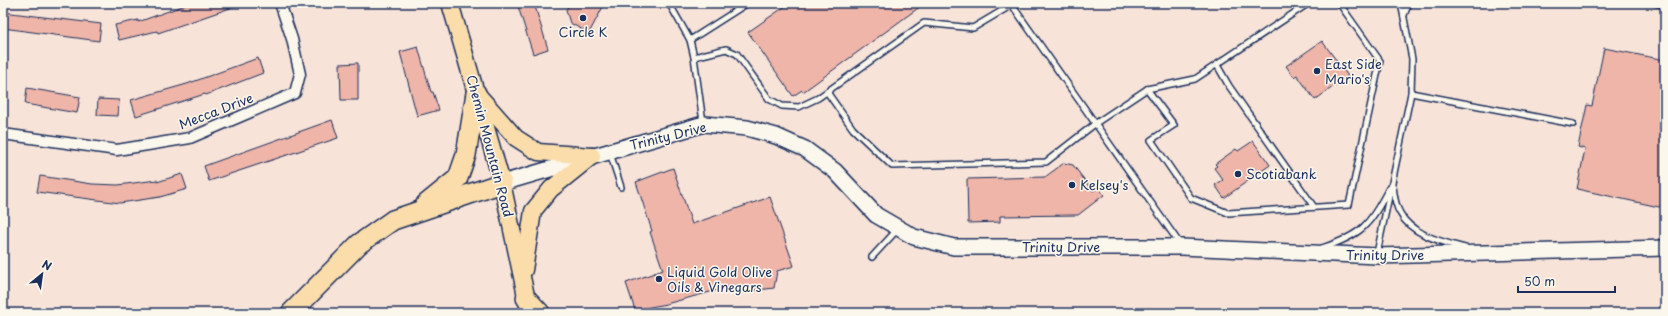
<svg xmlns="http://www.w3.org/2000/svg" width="1668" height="316" font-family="'Playpen Sans',sans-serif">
<rect width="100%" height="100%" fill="#f7e3d8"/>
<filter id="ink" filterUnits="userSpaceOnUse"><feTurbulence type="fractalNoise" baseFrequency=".025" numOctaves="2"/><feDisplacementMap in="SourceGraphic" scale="8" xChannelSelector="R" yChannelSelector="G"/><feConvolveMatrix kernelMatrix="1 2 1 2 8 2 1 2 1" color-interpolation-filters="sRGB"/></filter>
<g filter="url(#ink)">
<!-- building -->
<g fill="#eeb5a8" stroke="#1b2f5e">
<path d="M191,3H238L239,5L158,33L157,31L119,40L115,25L138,20V22Z"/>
<path d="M517,3H534L548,49L533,54Z"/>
<path d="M570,3H605L589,33L570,23L566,10Z"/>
<path d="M790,3H925L803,92L802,90L793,96L748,32Z"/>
<path d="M3,12L101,24L99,41L3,28Z"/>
<path d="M1322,41L1348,76L1315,100L1297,75L1294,77L1286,66Z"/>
<path d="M418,47L431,92H433L439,110L417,116L400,52Z"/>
<path d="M1604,48L1665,60V203L1659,207L1577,189L1585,149L1578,147L1587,105L1592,106Z"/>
<path d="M258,58L263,73L206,95L205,94L136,116L131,100L187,84Z"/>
<path d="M358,63V100H341L340,64Z"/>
<path d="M27,88L80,97L77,113L25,104Z"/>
<path d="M98,99L119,100L118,116L97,115Z"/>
<path d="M332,120L338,138L209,181L204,166Z"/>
<path d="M1253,141L1270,165L1224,198L1215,185L1223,180L1214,168L1217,166L1215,164L1236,149L1238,151Z"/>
<path d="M1064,163L1073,165L1093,191L1098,187L1104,195L1078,215L1000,216V222L968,223L967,179L1045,177Z"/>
<path d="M673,168L692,224L770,197L794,266L777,271L774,288L734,293L732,286L666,304L635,310L626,283L663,270L650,232L652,231L636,182Z"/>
<path d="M182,174L187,189L160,197L120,203L37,192L40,176L92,184L118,185L157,180V182Z"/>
</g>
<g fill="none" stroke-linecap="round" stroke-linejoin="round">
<!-- lane casing -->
<g stroke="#1b2f5e" stroke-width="8">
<g id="lane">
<path d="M669,3L690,40L748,3"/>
<path d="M1655,3L1665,5"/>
<path d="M1012,5L1180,244"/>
<path d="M1404,15L1409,3"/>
<path d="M690,40L694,57"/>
<path d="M1217,65L1229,86L1314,207"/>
<path d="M1147,89L1174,125L1151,140L1191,198L1228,213L1349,205L1380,61L1339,3"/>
<path d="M827,92L853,129L892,166L1046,162L1096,123L1147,89L1195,79L1309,3"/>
<path d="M1411,93L1573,124"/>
<path d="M703,122L694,57L726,49L737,54L769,99L782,106L799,107L818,98L924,23L973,28L1015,3"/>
<path d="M610,153L621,187"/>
<path d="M1393,186C1394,195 1395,205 1400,213C1411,235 1443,242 1465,248"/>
<path d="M1322,248C1362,235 1370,225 1389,188"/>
<path d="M1377,253L1411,93L1412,59L1401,3"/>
<path d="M872,257L897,230"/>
</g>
</g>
<!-- street casing -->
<g stroke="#1b2f5e" stroke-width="13">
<path id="street" d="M3,134L117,150L190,138L295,93L300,74L292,39L280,3"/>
</g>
<!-- secondary casing -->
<g stroke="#1b2f5e" stroke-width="18">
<path id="secondary" d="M502,183L704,124L747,128L776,136L805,149L835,171L876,215L914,237L954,247H1182L1377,256L1665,248"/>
</g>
<!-- primary casing -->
<g stroke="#1b2f5e" stroke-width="19">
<g id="primary">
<path d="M450,3L502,183L529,310"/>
<path d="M479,96L516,138L538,152L592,156"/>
<path d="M524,270L533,211L551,189L592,156"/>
</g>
</g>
<!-- highway casing -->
<g stroke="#1b2f5e" stroke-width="22">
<g id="highway">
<path d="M426,204L458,178L466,155L476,93"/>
<path d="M526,298L540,313"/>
<path d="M291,313L359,244L393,220L502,183"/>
</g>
</g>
<!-- lane -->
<use href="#lane" stroke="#fbf7ec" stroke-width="5"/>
<!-- street -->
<use href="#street" stroke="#fbf7ec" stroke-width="10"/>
<!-- secondary -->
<use href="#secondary" stroke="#fbf7ec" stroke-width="15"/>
<!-- primary -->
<use href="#primary" stroke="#fbddab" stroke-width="16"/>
<!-- highway -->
<use href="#highway" stroke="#fbddab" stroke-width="19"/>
</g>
</g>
<!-- markers -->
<g fill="#1b2f5e" stroke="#fbf7ec" stroke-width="1.5">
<circle cx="583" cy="18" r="4"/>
<circle cx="1317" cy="71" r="4"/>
<circle cx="1238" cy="174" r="4"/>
<circle cx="1072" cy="185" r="4"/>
<circle cx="659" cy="279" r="4"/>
</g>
<g text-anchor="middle" stroke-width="3" stroke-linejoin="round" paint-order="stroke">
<!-- poi labels -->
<g font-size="13" fill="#1b2f5e" stroke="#fbf7ec" text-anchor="start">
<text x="583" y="37" text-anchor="middle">Circle K</text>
<text x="1325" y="69">East Side<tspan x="1325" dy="15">Mario's</tspan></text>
<text x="1246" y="179">Scotiabank</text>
<text x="1080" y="190">Kelsey's</text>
<text x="667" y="277">Liquid Gold Olive<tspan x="667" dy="15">Oils &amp; Vinegars</tspan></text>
</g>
<!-- street labels -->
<g font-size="13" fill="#1b2f5e" stroke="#fbf7ec">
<text transform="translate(216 111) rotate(-21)" y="5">Mecca Drive</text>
<text transform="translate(668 136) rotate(-14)" y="5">Trinity Drive</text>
<text transform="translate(490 146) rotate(75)" y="5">Chemin Mountain Road</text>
<text x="1061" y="252">Trinity Drive</text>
<text x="1385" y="260">Trinity Drive</text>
</g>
</g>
<!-- margin -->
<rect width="1668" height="316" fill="none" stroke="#fbf7ec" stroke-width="16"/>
<rect x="8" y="8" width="1652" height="300" fill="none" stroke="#1b2f5e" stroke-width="1.5" filter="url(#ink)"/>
<!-- north arrow -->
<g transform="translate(42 274) rotate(29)" stroke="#fbf7ec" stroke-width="3" paint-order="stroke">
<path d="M0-3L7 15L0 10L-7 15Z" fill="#1b2f5e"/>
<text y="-6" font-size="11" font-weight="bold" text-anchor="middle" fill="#1b2f5e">N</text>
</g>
<!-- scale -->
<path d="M1518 286v6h97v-6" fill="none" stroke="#1b2f5e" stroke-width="2"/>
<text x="1524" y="286" font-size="12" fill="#1b2f5e" stroke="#fbf7ec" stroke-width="3" paint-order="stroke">50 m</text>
</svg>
